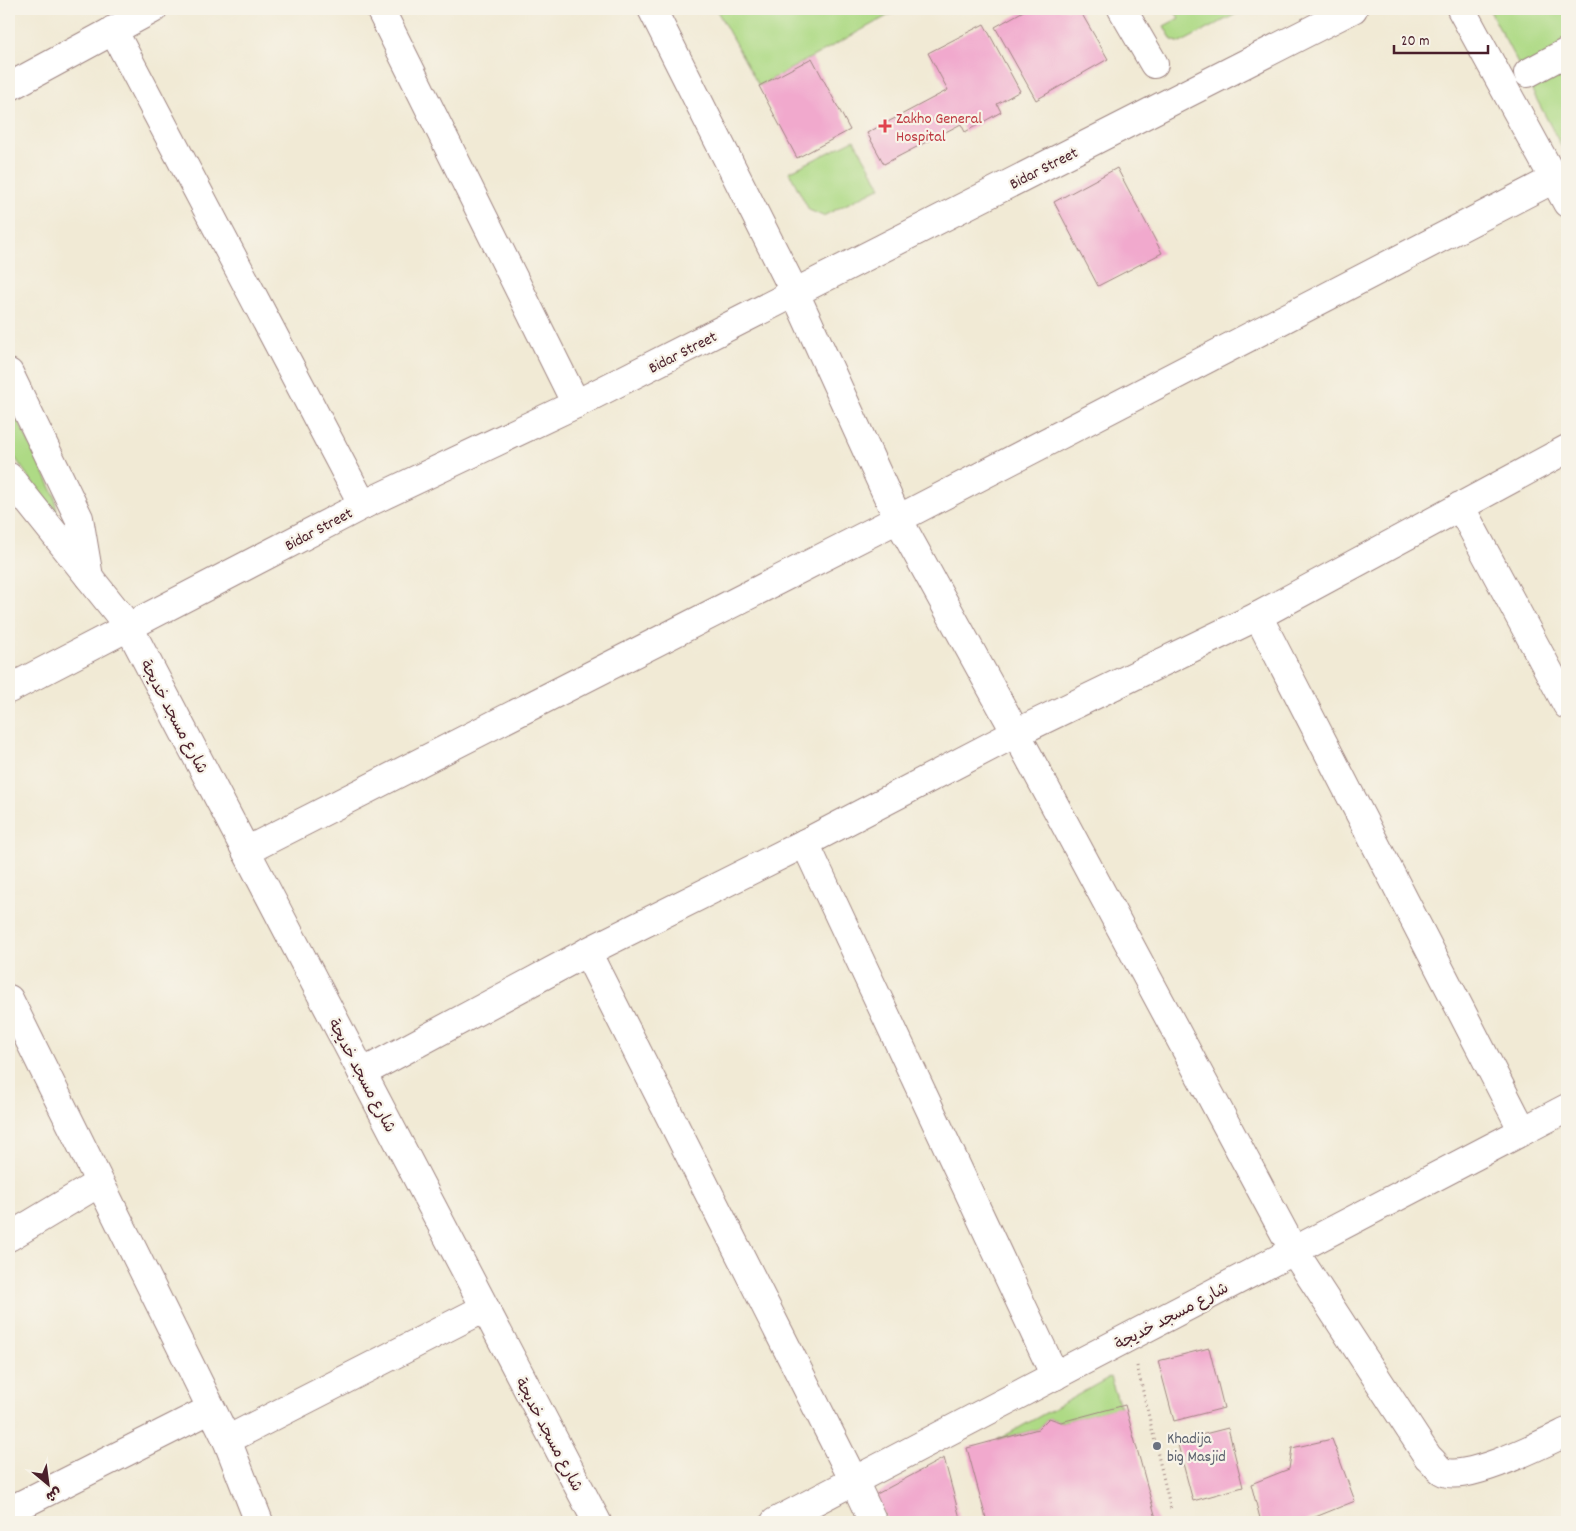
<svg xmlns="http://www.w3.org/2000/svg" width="1576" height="1531" font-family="Dekko,'Playpen Sans Arabic',sans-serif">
<rect width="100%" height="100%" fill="#f7f3e8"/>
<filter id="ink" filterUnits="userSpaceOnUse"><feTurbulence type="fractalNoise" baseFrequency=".02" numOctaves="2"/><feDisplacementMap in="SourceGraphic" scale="10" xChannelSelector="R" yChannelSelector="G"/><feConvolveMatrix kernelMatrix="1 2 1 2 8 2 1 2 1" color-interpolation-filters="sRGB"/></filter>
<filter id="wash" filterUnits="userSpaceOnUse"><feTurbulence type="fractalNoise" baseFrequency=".0096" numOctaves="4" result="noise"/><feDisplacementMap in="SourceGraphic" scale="20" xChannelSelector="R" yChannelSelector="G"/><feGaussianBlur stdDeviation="1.12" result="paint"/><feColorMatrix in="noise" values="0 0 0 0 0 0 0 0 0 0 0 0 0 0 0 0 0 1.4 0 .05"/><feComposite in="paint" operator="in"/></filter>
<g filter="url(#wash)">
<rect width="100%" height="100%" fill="#f1ead5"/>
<!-- green -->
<g fill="#aeda85" stroke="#7c7c58">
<path d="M716,9H906L891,14L759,86Z"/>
<path d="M1173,9H1246L1180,43L1172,40L1164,26L1179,18Z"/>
<path d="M1489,9H1567V157Z"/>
<path d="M854,140L881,187L823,216L809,210L789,172Z"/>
<path d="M9,402L55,496L57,518L9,449Z"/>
<path d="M1110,1377L1120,1407L1061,1422L1049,1418L1038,1429L997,1440Z"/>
</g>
<g id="blocks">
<!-- building -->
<g fill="#f1a9cd">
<path d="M1027,9H1079L1108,59L1036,100L995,27Z"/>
<path d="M984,24L1020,91L997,104L1001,112L965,132L961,124L884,164L867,133L948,90L928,53Z"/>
<path d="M812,58L850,130L797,158L759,86Z"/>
<path d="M1117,168L1162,253L1098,286L1054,202Z"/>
<path d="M1209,1348L1224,1408L1174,1421L1158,1361Z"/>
<path d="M1125,1405L1157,1522H987L967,1448L1038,1429L1049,1418L1061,1422Z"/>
<path d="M1228,1428L1243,1487L1193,1501L1177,1441Z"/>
<path d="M1332,1439L1355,1501L1303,1522H1261L1251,1484L1289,1469L1292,1448Z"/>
<path d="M944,1458L961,1522H888L875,1495Z"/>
</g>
</g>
</g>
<g filter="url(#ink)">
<use href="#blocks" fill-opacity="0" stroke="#9e8480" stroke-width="1"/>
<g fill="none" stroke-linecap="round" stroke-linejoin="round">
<!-- minor casing -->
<g stroke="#9e8480" stroke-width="30">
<g id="minor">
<path d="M380,9L576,404"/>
<path d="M652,9L795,293L898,519L1016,733L1294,1251L1428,1457C1433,1461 1437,1468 1442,1471C1463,1484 1544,1443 1567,1432"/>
<path d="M1122,9L1154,64"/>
<path d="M1461,9L1567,203"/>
<path d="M113,30L363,505"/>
<path d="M1528,73L1567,52"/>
<path d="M9,87L153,9"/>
<path d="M9,373L79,518L89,577"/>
<path d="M9,477L129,627L597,1522"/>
<path d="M1460,506L1567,705"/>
<path d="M1258,616L1523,1131"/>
<path d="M805,843L1055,1376"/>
<path d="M246,851L898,519L1554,179"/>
<path d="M587,952L854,1481L873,1522"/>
<path d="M9,999L227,1440L259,1522"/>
<path d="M362,1073L587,952L805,843L1016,733L1258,616L1567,449"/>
<path d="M9,1237L99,1183"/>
<path d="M227,1440L485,1308"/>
<path d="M9,1511L211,1409"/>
<path d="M775,1522L1567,1108"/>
</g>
</g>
<!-- major casing -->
<g stroke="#9e8480" stroke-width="30">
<path id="major" d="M9,689L363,505L576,404L1353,9"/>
</g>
<!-- path -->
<path stroke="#9e8480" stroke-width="3" stroke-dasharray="1 4" stroke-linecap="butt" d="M1137,1366L1171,1510"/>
<!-- minor -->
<use href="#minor" stroke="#fff" stroke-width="28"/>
<!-- major -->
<use href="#major" stroke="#fff" stroke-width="28"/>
</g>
</g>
<!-- markers -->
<path fill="#e0444e" stroke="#f7f3e8" stroke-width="2" d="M882.5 118.5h5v5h5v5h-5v5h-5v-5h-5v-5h5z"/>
<circle fill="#6b7280" stroke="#f7f3e8" stroke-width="2" cx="1157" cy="1446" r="5"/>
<g text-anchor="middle" stroke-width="4.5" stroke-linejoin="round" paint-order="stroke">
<!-- health labels -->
<g font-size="16" fill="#be3a42" stroke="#f7f3e8" text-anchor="start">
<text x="896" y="123">Zakho General<tspan x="896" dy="18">Hospital</tspan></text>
</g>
<!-- street labels -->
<g font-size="16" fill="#4a1f2b" stroke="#f7f3e8">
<text transform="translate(1043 167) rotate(-27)" y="6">Bidar Street</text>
<text transform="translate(682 351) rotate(-27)" y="6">Bidar Street</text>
<text transform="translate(318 528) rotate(-28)" y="6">Bidar Street</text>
<text transform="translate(175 716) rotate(62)" y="6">شارع مسجد خديجة</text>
<text transform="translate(363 1075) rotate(62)" y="6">شارع مسجد خديجة</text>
<text transform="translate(1171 1315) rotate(-28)" y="6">شارع مسجد خديجة</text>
<text transform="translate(550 1434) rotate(62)" y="6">شارع مسجد خديجة</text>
</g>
<!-- worship labels -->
<g font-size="16" fill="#5b616d" stroke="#f7f3e8" text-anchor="start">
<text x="1167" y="1443">Khadija<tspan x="1167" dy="18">big Masjid</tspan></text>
</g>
</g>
<!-- margin -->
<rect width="1576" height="1531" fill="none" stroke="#f7f3e8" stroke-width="30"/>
<!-- north arrow -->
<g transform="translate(48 1484) rotate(151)" stroke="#f7f3e8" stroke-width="4" paint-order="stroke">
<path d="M0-4L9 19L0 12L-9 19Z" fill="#4a1f2b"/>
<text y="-8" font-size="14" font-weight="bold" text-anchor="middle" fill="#4a1f2b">ش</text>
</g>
<!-- scale -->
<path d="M1394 45v8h94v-8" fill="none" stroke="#4a1f2b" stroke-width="2.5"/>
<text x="1401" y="45" font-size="15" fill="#4a1f2b" stroke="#f7f3e8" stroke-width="4" paint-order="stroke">20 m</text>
</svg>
